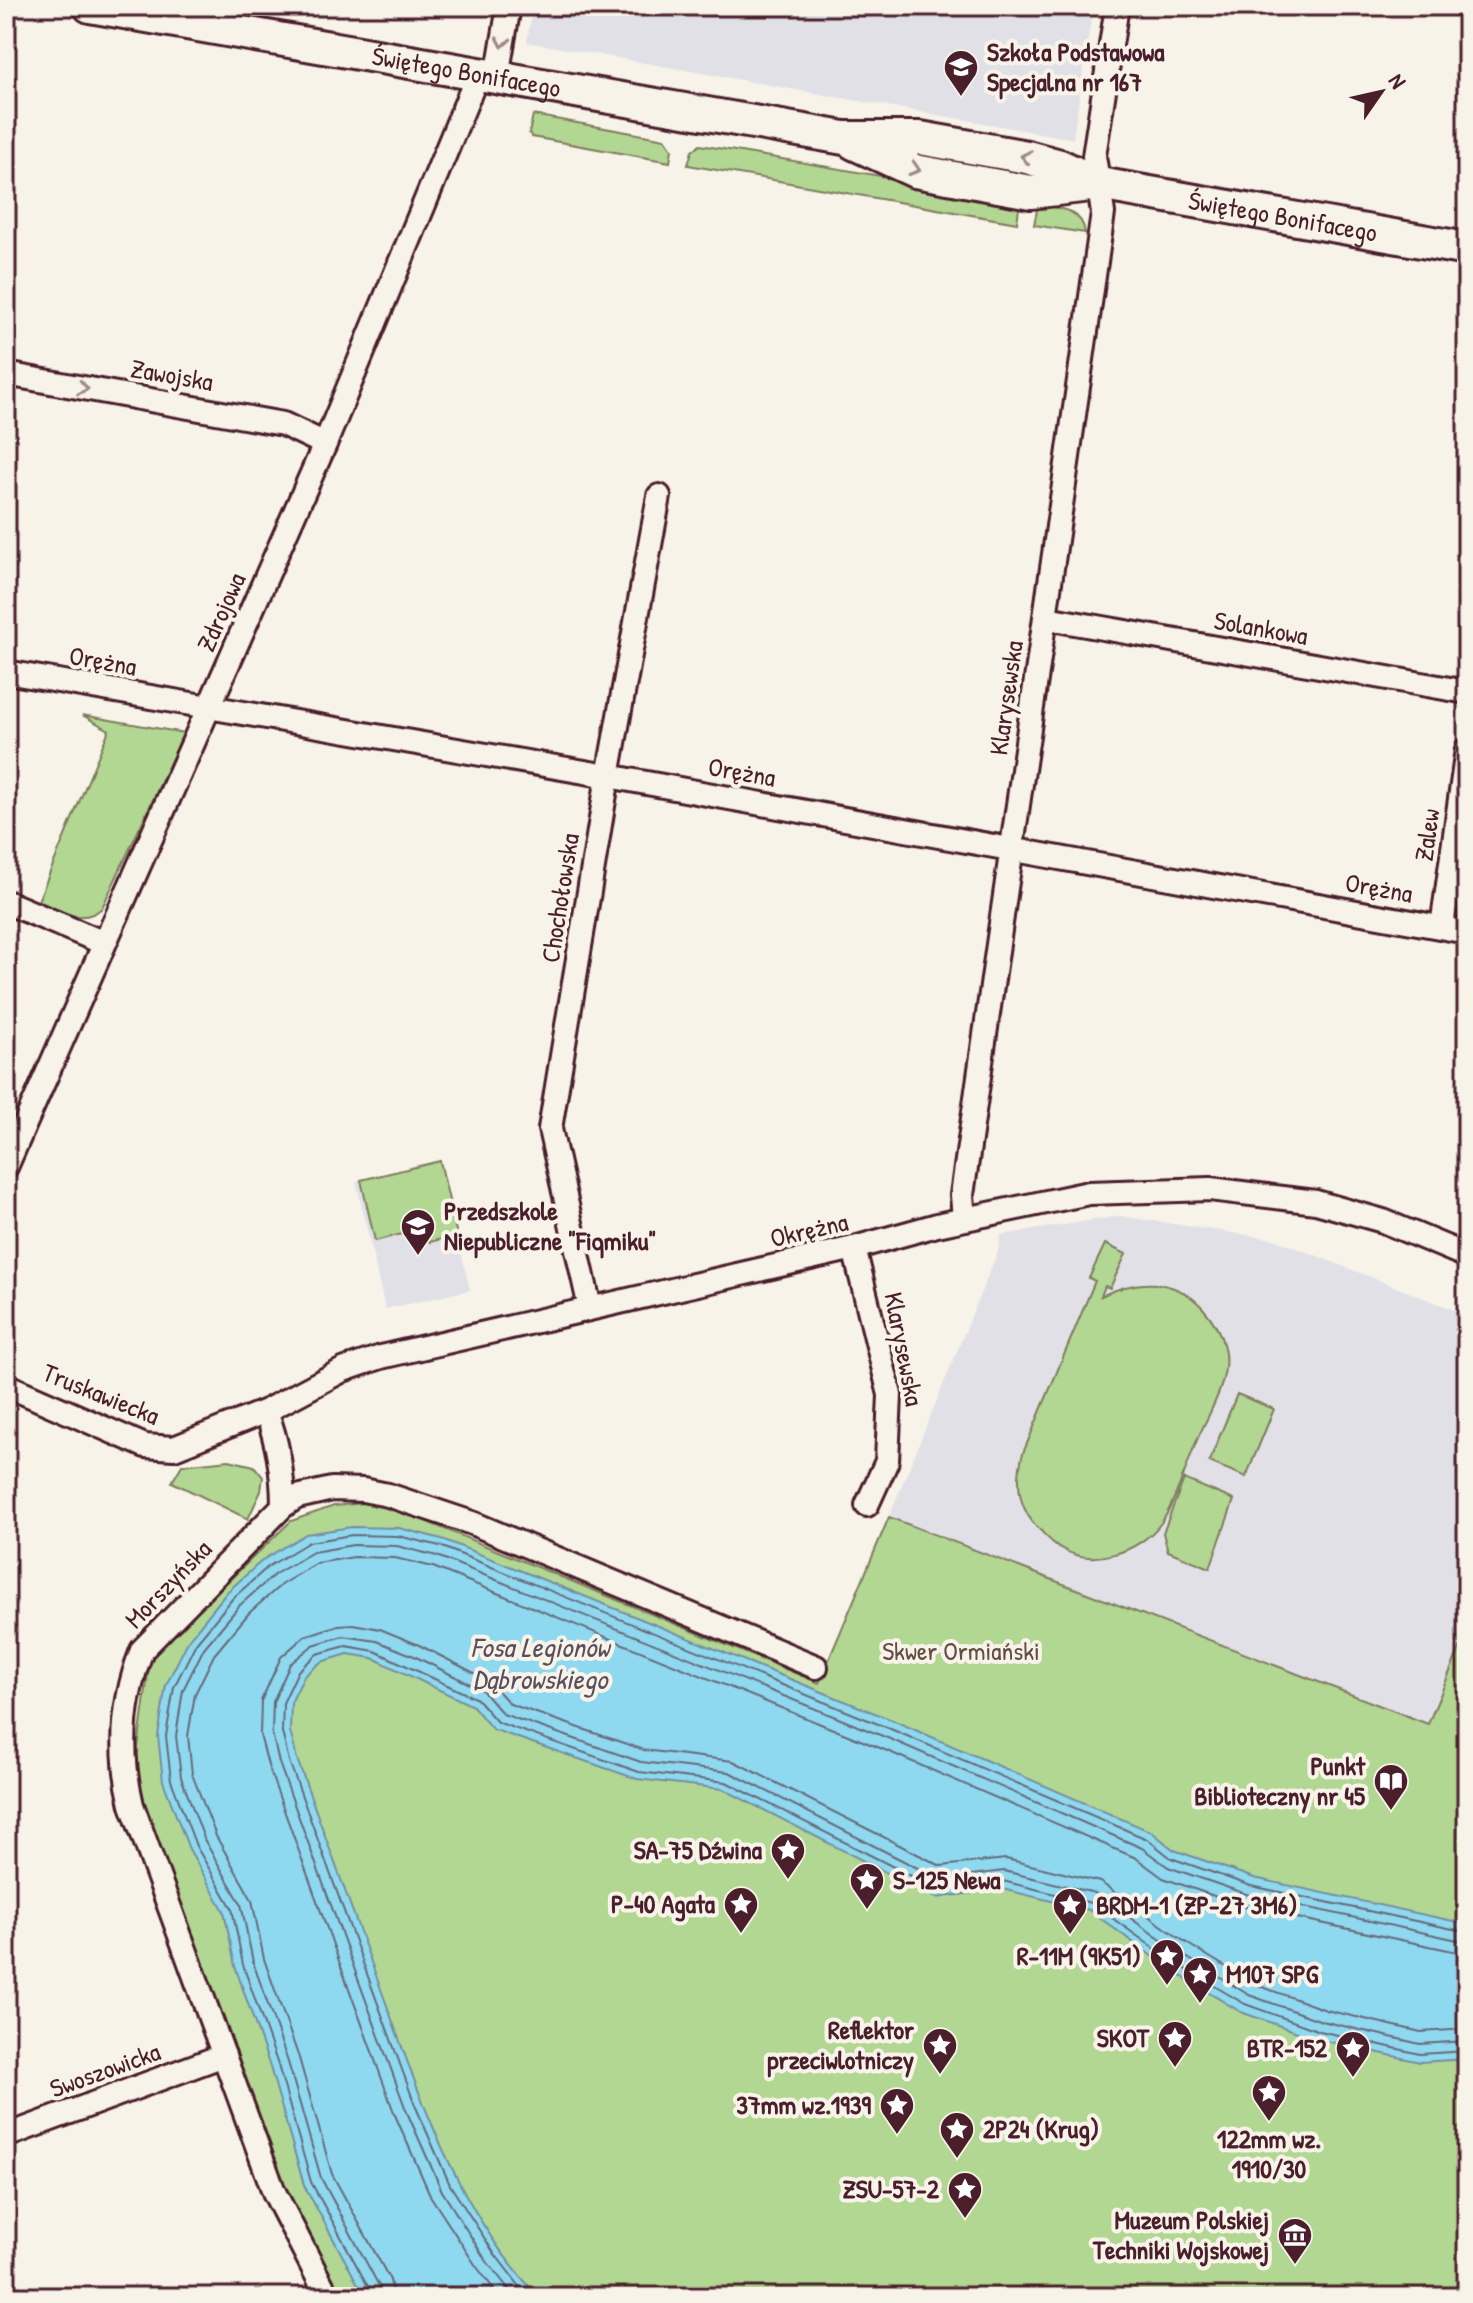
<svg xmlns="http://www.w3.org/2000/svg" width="1473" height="2303" font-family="'Patrick Hand',sans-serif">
<rect width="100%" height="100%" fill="#f7f3e8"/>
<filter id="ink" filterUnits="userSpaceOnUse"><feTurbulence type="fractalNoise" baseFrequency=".0125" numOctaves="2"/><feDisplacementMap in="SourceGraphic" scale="16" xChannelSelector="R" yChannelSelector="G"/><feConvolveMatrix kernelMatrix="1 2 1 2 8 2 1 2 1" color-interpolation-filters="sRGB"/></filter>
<g filter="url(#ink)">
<!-- built -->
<g fill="#e1e0e7">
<path d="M533,6H1093L1073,139L527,42Z"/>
<path d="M440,1161L470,1290L385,1309L356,1181Z"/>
<path d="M1120,1216L1274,1239L1467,1315V1631L1428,1724L889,1517L998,1251L1001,1235Z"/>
</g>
<!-- green -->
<g fill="#b2d792" stroke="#7e7b5e" stroke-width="2">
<path d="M533,115L665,139L672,149L670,162L532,137L529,133Z"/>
<path d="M700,145L1020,200L1017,223L688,165L692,151Z"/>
<path d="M1038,205C1058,208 1082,208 1085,233L1034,225Z"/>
<path d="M82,715L184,733L102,908C82,926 59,910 38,901L109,730Z"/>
<path d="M440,1161L457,1235L430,1242L406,1233L375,1241L361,1180Z"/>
<path d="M1105,1244L1126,1254L1110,1288L1105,1286L1101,1296C1134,1280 1172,1276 1201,1306C1213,1319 1223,1336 1225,1354C1229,1382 1208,1415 1197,1440C1188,1461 1174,1506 1161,1523C1140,1552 1091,1569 1059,1547C1052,1543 1046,1536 1041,1531C1018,1510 1015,1482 1023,1453L1095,1281L1089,1278Z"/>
<path d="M1237,1394L1274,1409L1246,1477L1209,1462Z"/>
<path d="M229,1460L254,1466L263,1477L261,1491L248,1519L172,1482L182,1465Z"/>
<path d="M1184,1479L1234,1500L1210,1568L1168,1551L1163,1533Z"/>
<path d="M363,1503L391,1507L819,1683L889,1517L1428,1724L1467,1631V2297H345L324,2265L287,2193L147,1814L136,1762L150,1660L164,1643L291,1521L334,1506Z"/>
</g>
<!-- water -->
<path fill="#8fd9f0" stroke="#738fa1" stroke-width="2" d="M352,1527L399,1528L442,1539L897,1722L1152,1832L1174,1850L1254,1878L1467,1924V2059L1420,2062L1317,2039L1241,2012L1171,1970L1089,1910L1002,1889L936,1898L723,1789L637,1779L492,1729L473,1706L373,1658L348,1654L321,1662L304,1676L291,1703L290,1731L297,1759C325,1836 353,1914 382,1992C421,2099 458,2213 539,2297H365L304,2185L270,2067L235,1966L224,1911L189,1849L163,1781L158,1736L166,1685L189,1639L227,1592L264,1559L306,1534Z"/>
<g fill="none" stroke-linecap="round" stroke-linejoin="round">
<!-- shore -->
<g stroke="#66697a" stroke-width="2">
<path d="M371,2297L370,2290L311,2182L278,2065L243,1965L232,1908L196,1846L171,1780L166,1736L174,1687L196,1643L233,1598L269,1566L309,1542L352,1535L398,1536L440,1546L893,1730L1147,1839L1171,1858L1251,1886L1467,1932"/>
<path d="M381,2297L379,2286L321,2178L288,2062L253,1962L241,1904L205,1841L181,1777L176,1736L183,1690L204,1648L240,1605L275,1574L313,1552L353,1545L397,1546L437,1556L890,1739L1142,1848L1168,1867L1249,1895L1467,1942"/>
<path d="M393,2297L390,2280L332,2174L299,2058L264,1959L252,1900L216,1836L192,1774L188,1736L195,1694L214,1655L249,1613L282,1584L317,1563L354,1557L395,1558L433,1567L885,1750L1136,1858L1163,1878L1245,1907L1467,1954"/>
<path d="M500,2297L476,2266L431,2197L395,2115L269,1769L260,1735L261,1701L281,1657L305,1636L339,1625L353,1624L380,1629L419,1645L488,1680L510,1704L644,1750L733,1761L941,1866L1006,1859L1100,1882L1188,1944L1254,1984L1326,2010L1421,2032L1467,2029"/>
<path d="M515,2297L485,2259L442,2191L406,2110L279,1763L272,1733L273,1702L290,1664L313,1645L343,1636L377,1641L414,1656L482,1690L503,1714L641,1762L729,1772L939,1879L1004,1871L1095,1893L1181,1954L1249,1995L1322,2021L1420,2044L1467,2041"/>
<path d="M528,2297L494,2253L450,2185L415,2105L289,1761L282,1732L283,1703L298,1671L317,1654L346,1646L375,1651L477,1699L497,1722L639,1772L726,1782L937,1889L1003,1881L1091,1903L1175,1963L1245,2004L1320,2031L1420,2054L1467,2051"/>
</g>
<!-- street casing -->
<g stroke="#4a1f2b" stroke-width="28">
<g id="street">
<path d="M497,77L509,6"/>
<path d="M6,374L283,424L325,444"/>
<path d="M1046,618L1467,692"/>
<path d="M6,672L608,776L1467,932"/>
<path d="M6,902L104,943"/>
<path d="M1442,927L1467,749"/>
<path d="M6,1167L325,444L478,74"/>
<path d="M964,1219L962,1195L1103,213L1094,156L1117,6"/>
<path d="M854,1248L890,1395L887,1461L867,1505"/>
<path d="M590,1308L550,1129L608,776L659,496"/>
<path d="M6,1385L145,1446L174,1448L266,1411L343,1370L381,1357L854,1248L937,1225L1089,1193L1210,1189L1316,1202L1383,1221L1467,1256"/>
<path d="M266,1411C278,1443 283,1472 283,1506"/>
<path d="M6,2136L224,2055"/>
<path d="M328,2297L274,2192L132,1805C119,1752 122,1701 142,1650L283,1506L297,1497L332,1489L363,1490L388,1495L472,1523L816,1667"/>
</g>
</g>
<!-- secondary casing -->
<g stroke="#4a1f2b" stroke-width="38">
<g id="secondary">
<path id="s1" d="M90,6L844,138H920L1027,157L1060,166L1099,184L1467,249"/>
<path d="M854,143L915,171L1031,192L1099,184"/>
</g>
</g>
<!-- street -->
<use href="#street" stroke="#f7f3e8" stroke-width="22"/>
<!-- secondary -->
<use href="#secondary" stroke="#f7f3e8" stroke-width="32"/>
</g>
<!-- one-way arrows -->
<defs><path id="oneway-chevron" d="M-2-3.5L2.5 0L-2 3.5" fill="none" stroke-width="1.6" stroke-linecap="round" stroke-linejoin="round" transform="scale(2)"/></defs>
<g stroke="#a0898a">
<use href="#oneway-chevron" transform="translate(503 42) rotate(100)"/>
<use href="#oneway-chevron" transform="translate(1026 157) rotate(-169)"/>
<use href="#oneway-chevron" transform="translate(915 169) rotate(18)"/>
<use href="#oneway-chevron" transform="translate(83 388) rotate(10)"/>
</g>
</g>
<!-- icons -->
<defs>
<g id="school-pin" transform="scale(1.8)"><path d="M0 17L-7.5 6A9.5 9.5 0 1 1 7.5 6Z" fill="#4a1f2b" stroke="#f7f3e8"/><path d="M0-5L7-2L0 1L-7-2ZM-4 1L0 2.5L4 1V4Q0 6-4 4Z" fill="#fff"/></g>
<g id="library-pin" transform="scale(1.8)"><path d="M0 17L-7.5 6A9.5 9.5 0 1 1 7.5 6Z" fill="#4a1f2b" stroke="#f7f3e8"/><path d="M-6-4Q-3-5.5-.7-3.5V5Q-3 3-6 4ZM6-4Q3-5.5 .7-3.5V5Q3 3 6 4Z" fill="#fff"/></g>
<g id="sight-pin" transform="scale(1.8)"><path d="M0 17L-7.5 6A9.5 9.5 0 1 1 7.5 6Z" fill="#4a1f2b" stroke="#f7f3e8"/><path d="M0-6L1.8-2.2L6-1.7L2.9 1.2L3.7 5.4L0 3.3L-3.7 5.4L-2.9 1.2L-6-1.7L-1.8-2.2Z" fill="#fff"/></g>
<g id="museum-pin" transform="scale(1.8)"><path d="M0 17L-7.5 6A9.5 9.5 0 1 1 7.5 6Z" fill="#4a1f2b" stroke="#f7f3e8"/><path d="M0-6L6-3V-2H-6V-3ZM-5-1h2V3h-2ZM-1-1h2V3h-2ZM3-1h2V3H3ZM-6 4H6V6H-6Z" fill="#fff"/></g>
</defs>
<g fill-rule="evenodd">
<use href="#school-pin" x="961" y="67"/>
<use href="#school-pin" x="418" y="1226"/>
<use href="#library-pin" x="1391" y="1781"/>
<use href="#sight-pin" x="788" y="1850"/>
<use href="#sight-pin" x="867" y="1880"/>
<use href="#sight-pin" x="741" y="1904"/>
<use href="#sight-pin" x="1070" y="1905"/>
<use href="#sight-pin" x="1167" y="1956"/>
<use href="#sight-pin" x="1200" y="1974"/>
<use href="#sight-pin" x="1175" y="2038"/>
<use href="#sight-pin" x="940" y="2045"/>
<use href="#sight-pin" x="1353" y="2048"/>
<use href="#sight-pin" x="1269" y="2092"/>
<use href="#sight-pin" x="897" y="2105"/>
<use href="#sight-pin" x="957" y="2129"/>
<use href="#sight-pin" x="965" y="2189"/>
<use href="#museum-pin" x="1295" y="2235"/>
</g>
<g text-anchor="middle" stroke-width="8" stroke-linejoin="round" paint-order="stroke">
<!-- poi labels -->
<g font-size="26" font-weight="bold" fill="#4a1f2b" stroke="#f7f3e8" text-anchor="end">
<text x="987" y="61" text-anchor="start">Szkoła Podstawowa<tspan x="987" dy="30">Specjalna nr 167</tspan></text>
<text x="444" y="1220" text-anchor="start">Przedszkole<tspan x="444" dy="30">Niepubliczne "Fiqmiku"</tspan></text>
<text x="1365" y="1775">Punkt<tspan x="1365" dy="30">Biblioteczny nr 45</tspan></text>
<text x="762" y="1859">SA-75 Dźwina</text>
<text x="893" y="1889" text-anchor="start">S-125 Newa</text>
<text x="715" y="1913">P-40 Agata</text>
<text x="1096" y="1914" text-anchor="start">BRDM-1 (ZP-27 3M6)</text>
<text x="1141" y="1965">R-11M (9K51)</text>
<text x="1226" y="1983" text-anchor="start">M107 SPG</text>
<text x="914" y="2039">Reflektor<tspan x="914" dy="30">przeciwlotniczy</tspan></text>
<text x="1149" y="2047">SKOT</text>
<text x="1327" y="2057">BTR-152</text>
<text x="871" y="2114">37mm wz.1939</text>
<text x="983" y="2138" text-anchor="start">2P24 (Krug)</text>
<text x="1269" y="2148" text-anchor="middle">122mm wz.<tspan x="1269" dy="30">1910/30</tspan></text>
<text x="939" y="2198">ZSU-57-2</text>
<text x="1269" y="2229">Muzeum Polskiej<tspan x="1269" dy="30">Techniki Wojskowej</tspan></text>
</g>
<!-- street labels -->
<g font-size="26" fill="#4a1f2b" stroke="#f7f3e8">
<text dy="9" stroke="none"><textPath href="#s1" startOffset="382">Świętego Bonifacego</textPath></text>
<text dy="9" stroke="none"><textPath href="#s1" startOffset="1214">Świętego Bonifacego</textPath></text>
<text transform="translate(172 375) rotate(10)" y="9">Zawojska</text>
<text transform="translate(221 612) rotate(-66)" y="9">Zdrojowa</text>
<text transform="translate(1261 628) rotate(10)" y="9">Solankowa</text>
<text transform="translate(103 661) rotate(10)" y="9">Orężna</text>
<text transform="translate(1006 698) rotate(-82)" y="9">Klarysewska</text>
<text transform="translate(742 772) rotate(10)" y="9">Orężna</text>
<text transform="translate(1427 835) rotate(-82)" y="9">Zalew</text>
<text transform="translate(1379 888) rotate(10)" y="9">Orężna</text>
<text transform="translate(560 898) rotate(-81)" y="9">Chochołowska</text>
<text transform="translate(809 1230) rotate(-13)" y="9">Okrężna</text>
<text transform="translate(904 1349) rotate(79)" y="9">Klarysewska</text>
<text transform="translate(101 1394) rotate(22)" y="9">Truskawiecka</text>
<text transform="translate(168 1584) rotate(-46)" y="9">Morszyńska</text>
<text transform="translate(105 2070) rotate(-20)" y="9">Swoszowicka</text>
</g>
<!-- park labels -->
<g font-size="26" fill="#644d45" stroke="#f7f3e8">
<text x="961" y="1660">Skwer Ormiański</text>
</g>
<!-- water labels -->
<g font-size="28" font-style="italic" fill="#5b4e5c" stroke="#f7f3e8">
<text x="540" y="1657">Fosa Legionów<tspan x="540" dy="32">Dąbrowskiego</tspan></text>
</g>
</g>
<!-- margin -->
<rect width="1473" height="2303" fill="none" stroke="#f7f3e8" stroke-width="32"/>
<rect x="16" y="16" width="1441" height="2271" fill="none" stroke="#4a1f2b" stroke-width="3" filter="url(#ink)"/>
<!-- north arrow -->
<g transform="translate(1381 92) rotate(56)" stroke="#f7f3e8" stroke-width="6" paint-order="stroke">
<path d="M0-6L14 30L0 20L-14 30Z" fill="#4a1f2b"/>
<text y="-12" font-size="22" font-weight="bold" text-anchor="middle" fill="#4a1f2b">N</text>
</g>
</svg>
